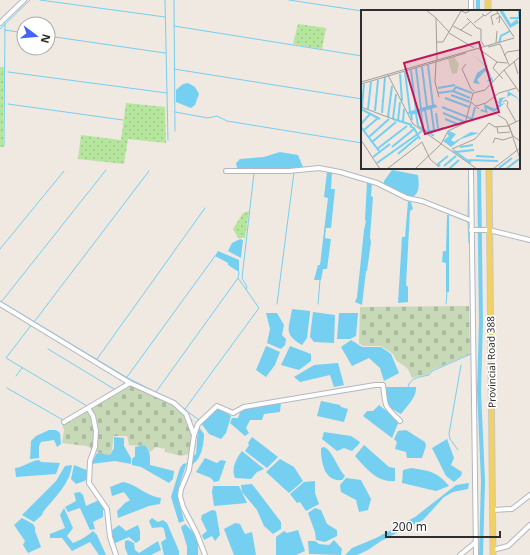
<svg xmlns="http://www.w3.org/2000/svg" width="530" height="555" font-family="'Noto Sans',sans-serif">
<defs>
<pattern id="grass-dots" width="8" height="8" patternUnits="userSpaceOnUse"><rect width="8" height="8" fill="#b6e59e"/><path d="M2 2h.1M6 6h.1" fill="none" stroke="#9dc588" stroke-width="1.8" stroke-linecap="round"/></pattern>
<pattern id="cemetery-stones" width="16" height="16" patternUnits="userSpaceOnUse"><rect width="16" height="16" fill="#c8d9b8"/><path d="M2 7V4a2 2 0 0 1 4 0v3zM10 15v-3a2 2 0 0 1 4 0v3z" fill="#acbb9e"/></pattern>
</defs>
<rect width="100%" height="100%" fill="#efe9e1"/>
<!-- grass -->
<g fill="url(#grass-dots)">
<path d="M298,24L326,28L322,49L293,44Z"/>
<path d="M0,67H4L3,147H0Z"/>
<path d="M126,103L165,107L166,143L128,139L124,164L78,159L81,135L121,140Z"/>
<path d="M249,211L245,238H238L233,229L243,213Z"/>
</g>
<!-- cemetery -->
<g fill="url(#cemetery-stones)">
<path d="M469,306L470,354L432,370L429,374L412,378L408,369L396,360L393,354L381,346H363L359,343L360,307Z"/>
<path d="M126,386C136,385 144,390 152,394C182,408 198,418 189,454L181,456L165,452V449L156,447L150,452C146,442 138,447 129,445L127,436H114C112,440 114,447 110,455L101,454L95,451L96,430L89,408Z"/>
<path d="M88,409C96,422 94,436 94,451L87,446L62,443L64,430L62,424Z"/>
</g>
<!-- water -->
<g fill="#75cff0">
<path d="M188,83L195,87L199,94L195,105L191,108L176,102V90L183,84Z"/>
<path d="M280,152L298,155L303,167L294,169L237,168L236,163L240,159L264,157Z"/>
<path d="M392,170L418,175C419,183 420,194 412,197L384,185V181Z"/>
<path d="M327,172L332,173L331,189H335L331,228H326L325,238L331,239L327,269H323L321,280H314L318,265H320L328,198L324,197Z"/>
<path d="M367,182L372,184L371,196L373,197L370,237L371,242L367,271H366L362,305L355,302L357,297L364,230L366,221L365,220Z"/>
<path d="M408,201L411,202L413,209L410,211L406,285L408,287V302L398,303L402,237H405Z"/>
<path d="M447,215H449V292H446V263L442,262L443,251H446Z"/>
<path d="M240,239L243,240L241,258L228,251L232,243Z"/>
<path d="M218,251L239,260V272L228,265V263L215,256Z"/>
<path d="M292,309L310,311V313L307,338L302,345C283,334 289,329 292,309Z"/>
<path d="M313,312L335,315L334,343L314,342L310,337Z"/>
<path d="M277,313L284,325L282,335L286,339L285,345L281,349L267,343L270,329L266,313Z"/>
<path d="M339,313H358L356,336L350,339H337Z"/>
<path d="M351,340L362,347H381L391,354L399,373L384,381L380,368L369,358L352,366L341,347Z"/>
<path d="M266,346L280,352L275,365L266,377L256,370Z"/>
<path d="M290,346L311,354V361L299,370L281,365Z"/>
<path d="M338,363L344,385L334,387L330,375L300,382L294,377L314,365Z"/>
<path d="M386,387H416C417,397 407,406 401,414C385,405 385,404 386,387Z"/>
<path d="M321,401L340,405L341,407L348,409L344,422L317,416Z"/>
<path d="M281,402L280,412L264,414L262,420H250L246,428L249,433L245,436L230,423L232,418H238L241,410L244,409Z"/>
<path d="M379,405L399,421L392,438L363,416L367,411H373Z"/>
<path d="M215,408H218L231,416L226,433L221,439L209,434L201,423Z"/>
<path d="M198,426L204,434C204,445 201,461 191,465V458L196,454Z"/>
<path d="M49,430H56L60,433L61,444L57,447L54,440L41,442L39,446V458L30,459L31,441L36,436Z"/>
<path d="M406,430L425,442L426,446L422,458H407L406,452L395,449L397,442L394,439L398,431Z"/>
<path d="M324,432L351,436L360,442L359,444L352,451L344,448L337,451L322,439Z"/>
<path d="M114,437L124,438V446L131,458V464L115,461L91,464L97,453L110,455L114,448Z"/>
<path d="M252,437L278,457L267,468L245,451L249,445L248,443Z"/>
<path d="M447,439L454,458L451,465L462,472L461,476L454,482L446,476L432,448Z"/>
<path d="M144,445C151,450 150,457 150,465L174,471L173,479L169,483L141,467L132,465V459L135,456V447Z"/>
<path d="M364,445L389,467L395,468V481C377,483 365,467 355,456Z"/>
<path d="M324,447C332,450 337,467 345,476L342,480C324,482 321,462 321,448Z"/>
<path d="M242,451L264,469L257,472L251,479L235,478C231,468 236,459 242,451Z"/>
<path d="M205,458L217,463L221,460L226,461L219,481L214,482L211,478L196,472Z"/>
<path d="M280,459L294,467L303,481L289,493L266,472Z"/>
<path d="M39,460L41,462L60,463L56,474L16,477L15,468C24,467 30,461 39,460Z"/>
<path d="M187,463L180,483L178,497L184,521L179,523L171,497L180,468L183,464Z"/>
<path d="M72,465C70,484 55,497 43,512L42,515L34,522L22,515L56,481L65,466Z"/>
<path d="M74,465L89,471L87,480L76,484L71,479Z"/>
<path d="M411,468C430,471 436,471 449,486L436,491L402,483L403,470Z"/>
<path d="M346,478L361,480L371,499L368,510L359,512L356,500L341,492L340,485Z"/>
<path d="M315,481V493L319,504L306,511L300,502L297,503L290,494L304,482Z"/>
<path d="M123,482C137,484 147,497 161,498L160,504L149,506L118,518L117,511L125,503L130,500L124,492L112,496L110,487Z"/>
<path d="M469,483L468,489L453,492L444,497L423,520L381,541L368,550L357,555H345L352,548L376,538L415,517L456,485Z"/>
<path d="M252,484L281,522V529L273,534L264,526L257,510L242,492L241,485Z"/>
<path d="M213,486H239L247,503L214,506L212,492Z"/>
<path d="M80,492L83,495L86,506L99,500L105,509L103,510V517L93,522L95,529L90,530L80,508L68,512L65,507L76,501L74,493Z"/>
<path d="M64,508L73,528L67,536L73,543C79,541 89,535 93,531L97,535L106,555H99L90,542L72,551L62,538H50V534L65,528L60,515Z"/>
<path d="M315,508L321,510L327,524L337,530V536L325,542L316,540L315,532L308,513Z"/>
<path d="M212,510L216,511L220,535L215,541L212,536L204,540L202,535L207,531L201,519L202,515Z"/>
<path d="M22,518L33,524L35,527V531L41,547L28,553L23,545L25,541L14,525Z"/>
<path d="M152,518L158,522L163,520L167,523L179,551V555H164L161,542L166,539L164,529L162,527L152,528L149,521Z"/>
<path d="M235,523L240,524L245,534L252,532L256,555H234L224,529Z"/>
<path d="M185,524L194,533L198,544V555H187V546L181,527Z"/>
<path d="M119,525L126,531L138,525L140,531V540L136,543L129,537L113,544L111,531Z"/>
<path d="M298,530L305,551L296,555H276V537L284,531L287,533Z"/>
<path d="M128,540L134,543L135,550L139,553L158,541L161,550L151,555H128L125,548V541Z"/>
<path d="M334,540L342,549L341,555L309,554L308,541H315L319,544L329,545Z"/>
</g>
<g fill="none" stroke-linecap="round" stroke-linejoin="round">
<!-- stream -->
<g stroke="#75cff0" stroke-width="1">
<path d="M40,0L165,17"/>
<path d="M165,0L168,140"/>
<path d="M174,0L175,131"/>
<path d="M289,0L362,11"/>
<path d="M174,26L362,56"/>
<path d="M0,29L30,0"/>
<path d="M5,30L24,33"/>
<path d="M48,36L165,53"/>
<path d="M174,69L362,99"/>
<path d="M8,72L167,93"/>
<path d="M8,104L123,120"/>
<path d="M175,112L208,118L217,116L227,121L362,143"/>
<path d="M4,146L5,24"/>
<path d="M387,190L395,194"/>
<path d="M456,217L468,222L469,243"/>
<path d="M468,217L469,168"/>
<path d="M0,249L64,171"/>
<path d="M238,278L239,272"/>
<path d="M246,289L247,287L242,278L254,173"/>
<path d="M0,301L126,377L165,397"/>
<path d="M2,301L106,170"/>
<path d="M277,304L294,172"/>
<path d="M318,304L320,280"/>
<path d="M446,304L447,292"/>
<path d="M34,322L149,171"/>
<path d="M32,324L6,358L87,406"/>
<path d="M48,349L114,389"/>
<path d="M97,359L205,208"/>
<path d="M16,376L22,368"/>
<path d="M127,377L215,256"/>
<path d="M408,387C410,377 421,377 429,375L432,371L471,354"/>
<path d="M7,388L63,420L80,410"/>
<path d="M156,392L238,278L259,308L185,409"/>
<path d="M102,397L127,382"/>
<path d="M179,405L199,420"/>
<path d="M189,416L192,421"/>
<path d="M458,450L450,439L449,434L461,365"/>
</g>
<!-- canal -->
<g stroke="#75cff0" stroke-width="4">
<path d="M478,0V11"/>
<path d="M479,168L481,322L479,391L483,481L481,555"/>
</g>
<!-- minor casing -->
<g stroke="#b4b7c1" stroke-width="6">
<g id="minor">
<path d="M471,11V0"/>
<path d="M0,23L24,0"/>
<path d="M471,168L476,555"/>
<path d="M226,171H289L319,168L340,172L377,183L407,198L422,201L470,220"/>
<path d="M471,230H489L530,240"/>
<path d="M0,304L130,383L64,422"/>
<path d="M130,383L174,403L186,414L194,435L189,470L181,489L180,496L183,507L197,534L205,555"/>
<path d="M88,408L93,416L96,431L95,447L90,461L89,483L107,509L110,537L116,555"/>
<path d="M194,435L198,424L217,406L233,413L244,407L375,385H383C386,408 383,404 400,421"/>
<path d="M493,510L512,509L530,495"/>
<path d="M493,550L508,546L530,525"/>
<path d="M460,555L476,542"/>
</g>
</g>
<!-- major casing -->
<g stroke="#c9c9c9" stroke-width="7">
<g id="major">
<path d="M488,0V11"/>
<path d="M489,168L493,555"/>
</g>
</g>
<!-- minor -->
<use href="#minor" stroke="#fff" stroke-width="4"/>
<!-- major -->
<use href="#major" stroke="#f2d163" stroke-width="5"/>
</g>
<g text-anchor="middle" stroke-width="3.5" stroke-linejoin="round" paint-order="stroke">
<!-- street labels -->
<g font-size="10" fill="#2e2e2e" stroke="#fff">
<text transform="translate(491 362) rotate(-91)" y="4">Provincial Road 388</text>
</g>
</g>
<!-- overview -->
<g transform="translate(361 10)">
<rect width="159" height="159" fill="#efe9e1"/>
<path d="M93,47L98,54L96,63L91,64L87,49Z" fill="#c8d9b8"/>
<path d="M138,0L142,1L150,14L156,9L158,13L149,18ZM110,43L126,57L132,70L131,74V70L125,72L130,67L124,61L116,70L119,74L112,73L116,63L125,57ZM147,81L156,87L159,94L156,88L150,85L142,89L140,94L144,93L133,102L125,98L127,103L119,101L121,99L124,101L123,94L134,99L138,94L135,91L138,92V88L146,87ZM88,121L95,124L90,130L93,132L110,122L118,123L100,129L90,137L82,131L88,126L86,124Z" fill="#75cff0"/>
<path fill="none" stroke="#75cff0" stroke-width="2" d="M149,8H158V0M138,33L140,26L149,21M67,55L72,95M61,57L66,97M55,58L60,99M50,60L55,101M44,62L49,102M39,64L41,91M77,78L94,75M77,83L92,81M90,85L109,92M84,88L108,97M109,88L92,81L95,77L111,83M1,97L3,74M81,97L111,109L114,97M70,98L73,120M0,99L19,109M7,99L10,72M64,100L68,122M14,101L17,70M60,102L62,118M21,103L24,67M47,103L74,95M55,103L57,116M75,103L77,118M82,103L104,112M27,107L31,76M32,109L51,115M32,109L35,84M84,109L99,115M51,110L50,104L76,96M37,111L39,92M42,112L43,99M0,114L9,104M49,116L53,118L59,129M57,116L73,126M0,117L18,141M3,120L17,108M67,122L83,118M8,127L28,109M11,132L35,112M31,137L53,119M99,137L112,135M16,139L46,116M92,140L110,153M94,142L113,140M37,144L57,127M115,146L133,147M12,147L29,134M106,150L137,151M16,153L61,121M79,156L77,154L87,146M83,156L95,146M138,158L151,148M88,159L98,150M145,159L158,149"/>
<path fill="none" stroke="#a29e99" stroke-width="1" d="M65,0L75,8L76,50M98,0L105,3L110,0M135,0L153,27M121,4L124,6L132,0M75,8L88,22M106,8L116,18L120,19V31L123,36M135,9L139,6L138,13M113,13L123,5M132,15L130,6L137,3M92,16L111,26M100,20L109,12M88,23L113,38M75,32H82L100,1M135,33L136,21M139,34L148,55M127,37L139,34M118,39L136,52M143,46L146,42L159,40M153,51L157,64M75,52L74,72L78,87M105,54L101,59L110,79L113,81M143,60L159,47M27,65L52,114L116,159M142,69L132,58L136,52L146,53M0,72L153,28M0,74L105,43M110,91L112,83L124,80L143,60L159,83M142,92L145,90L147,92L146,96L155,112M115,96L125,93L138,83L155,78M0,97L32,109M137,105L145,110L152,126L159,131M148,115L159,149M148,115L159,110M136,117L137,123L149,122M0,130L19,159M132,133L134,128L142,130L151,127M91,139L114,129L128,113L134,117L147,116M26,159L61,132L69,149L78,157M54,159L80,134L87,121L104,113L110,92L118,99M132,159L159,138"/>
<path fill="#c2185b" fill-opacity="0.15" stroke="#c2185b" stroke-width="2" d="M118,32L138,102L64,124L43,53Z"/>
<rect width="159" height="159" fill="none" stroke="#2e2e2e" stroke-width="2"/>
</g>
<!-- north arrow -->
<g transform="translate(36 36) rotate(106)"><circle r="19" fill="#ffffff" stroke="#ababab"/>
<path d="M0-3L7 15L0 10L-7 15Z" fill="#4264fb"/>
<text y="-6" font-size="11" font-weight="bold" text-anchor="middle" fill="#2e2e2e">N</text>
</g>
<!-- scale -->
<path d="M386 531v6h114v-6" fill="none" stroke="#2e2e2e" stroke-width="2"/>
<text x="392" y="531" font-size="12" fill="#2e2e2e" stroke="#ffffff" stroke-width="3" paint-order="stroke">200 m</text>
</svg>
